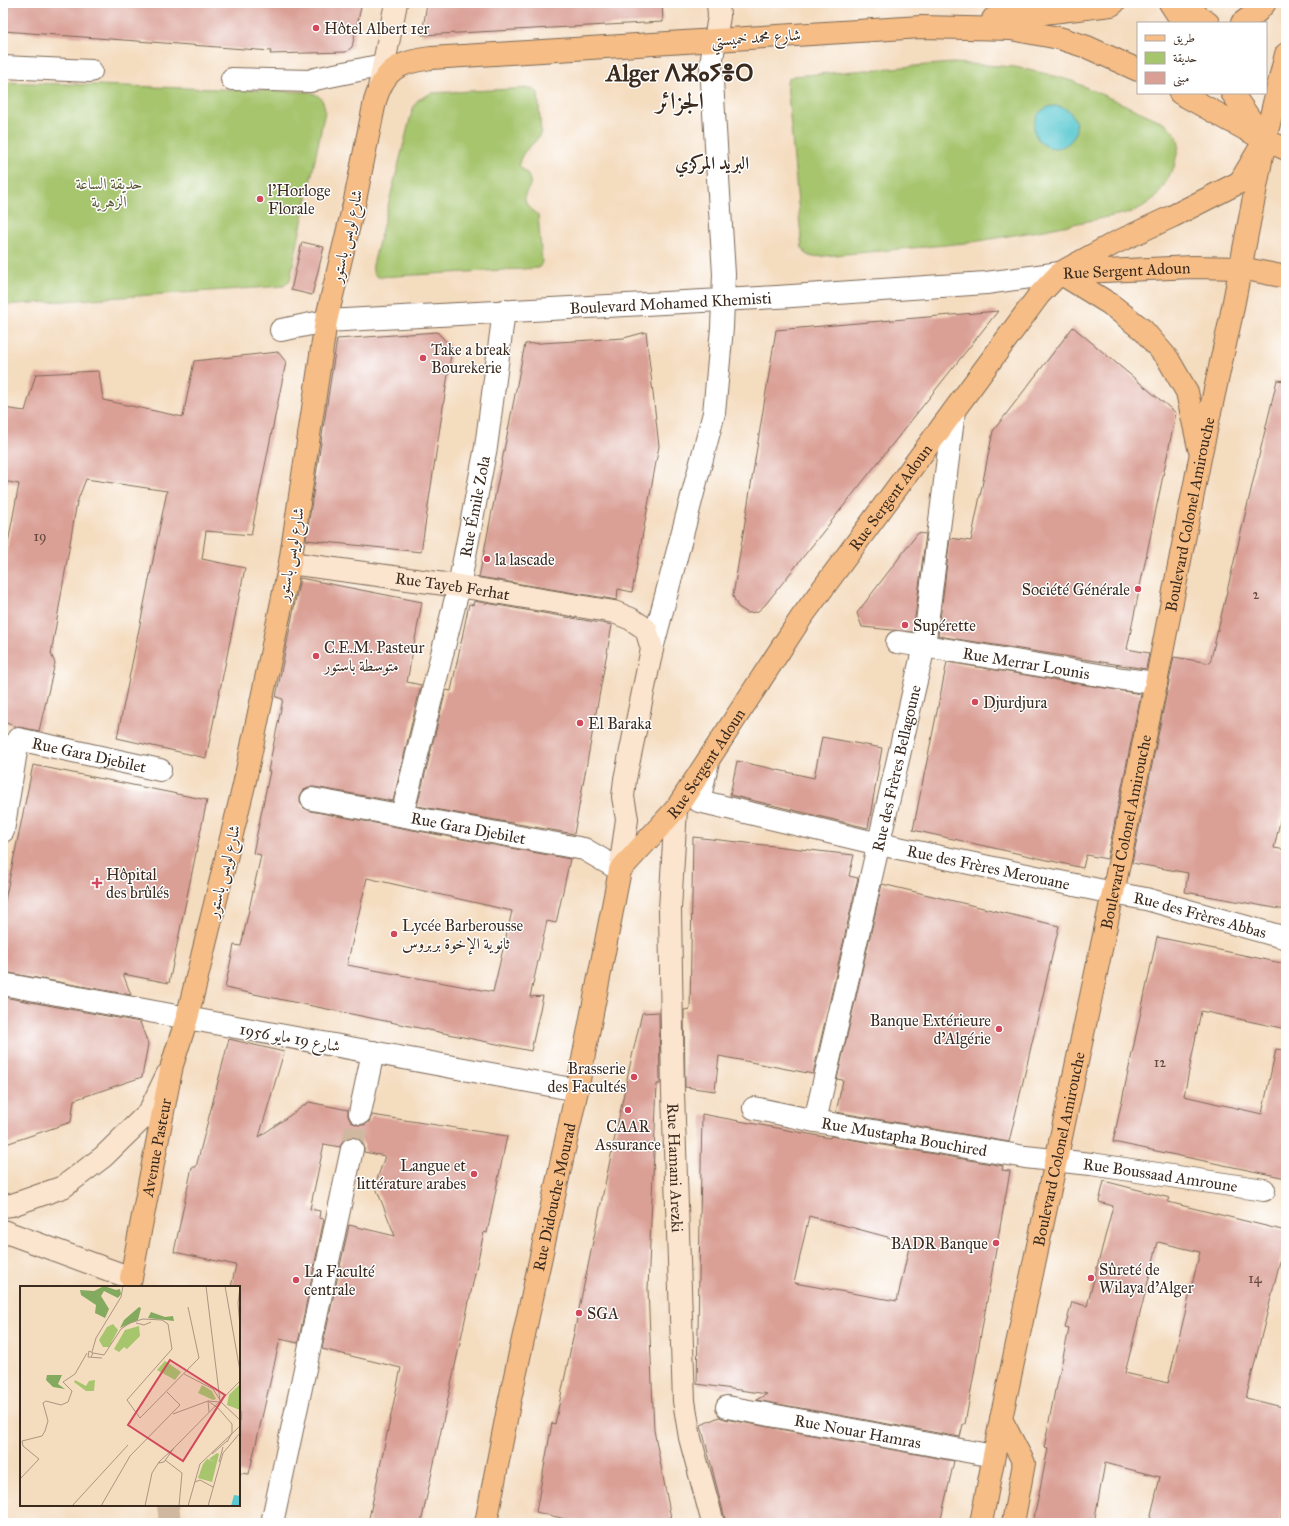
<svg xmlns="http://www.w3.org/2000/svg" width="1289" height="1526" font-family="'IM FELL Great Primer',Amiri,'Noto Sans Tifinagh',serif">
<rect width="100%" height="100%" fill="#fff"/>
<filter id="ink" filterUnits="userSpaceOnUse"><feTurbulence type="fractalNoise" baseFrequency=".025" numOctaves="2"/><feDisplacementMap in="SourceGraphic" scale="8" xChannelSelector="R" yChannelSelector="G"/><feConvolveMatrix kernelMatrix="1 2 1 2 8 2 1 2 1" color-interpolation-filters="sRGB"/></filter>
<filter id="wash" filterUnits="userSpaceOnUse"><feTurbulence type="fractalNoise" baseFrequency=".012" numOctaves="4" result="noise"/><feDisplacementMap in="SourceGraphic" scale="16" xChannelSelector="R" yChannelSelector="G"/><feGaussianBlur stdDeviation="0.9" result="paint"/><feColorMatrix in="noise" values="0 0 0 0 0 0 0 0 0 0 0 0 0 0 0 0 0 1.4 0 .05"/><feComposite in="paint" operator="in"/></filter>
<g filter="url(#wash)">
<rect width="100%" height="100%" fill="#f4dcbf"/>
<!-- green -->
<g fill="#a6c56d" stroke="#707846">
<path d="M952,63L1015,67L1047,74L1072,81L1165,123L1177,136L1179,145L1174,167L1163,187L1156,197L1142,207L1132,212L1044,230L967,243L813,257L807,255L802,248L787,83L788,79L794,76Z"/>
<path d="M3,82L308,92C319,94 324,99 325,111L290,280L284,286L3,305Z"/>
<path d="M532,88L538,93L541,132C537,145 520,149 519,165C523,170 528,173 530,180C531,185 529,188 526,192C521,202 531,210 538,215L542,262L539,268L378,277C373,274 372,271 373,265L411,115L414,106L418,100L432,93Z"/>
</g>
<!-- water -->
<circle fill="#5cc9d1" stroke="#4c7a78" cx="1055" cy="127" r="21"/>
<g id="blocks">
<!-- building -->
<g fill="#daa096" fill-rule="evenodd">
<path d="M3,3H362L352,47L346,52L270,54L271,51L3,31Z"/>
<path d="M427,3H662L663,22L422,35Z"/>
<path d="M302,242L324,247L312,295L291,290Z"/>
<path d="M998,311L765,605L757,612L748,613L738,607L733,596L776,330Z"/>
<path d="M1073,327L1176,413L1127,649L1149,653L1146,669L938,636L950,538L971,541L993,431Z"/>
<path d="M437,332L452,348L421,552L306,540L337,339Z"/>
<path d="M646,332L659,446L632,592L618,589L617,600L479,577L525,344L624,338Z"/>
<path d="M278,352L286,362L251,535L206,531L202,559L245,568L206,758L117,738L167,491L86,479L77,502L51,654L55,663L39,731L18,727L3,722V570L19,484L3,481V408L25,411L36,374L99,371L103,400L183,417L194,361Z"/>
<path d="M1277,380L1286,381V795L1274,848L1286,850V910L1185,892L1188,873L1132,863L1174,657L1210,663Z"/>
<path d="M918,533L926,534L913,632L862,627L857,613Z"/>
<path d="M300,578L422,602L407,682L421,685L393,801L314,787H308L303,791L300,796V803L304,808L310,811L570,859L556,923L547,921L530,997L543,996L531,1051L225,988L234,945L241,946L261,855L253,853L270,771H268L283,699L276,697ZM367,878L512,911L493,992L347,965Z"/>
<path d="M474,601L612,625L574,834L417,806L446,690L451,691L469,604L473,605Z"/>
<path d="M947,662L1141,694L1107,859L1086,855L1083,868L913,830Z"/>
<path d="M822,737L882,748L868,828L730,795L737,761L814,778Z"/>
<path d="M33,765L207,800L169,983L123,974L131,995L3,972V910Z"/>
<path d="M693,837L854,855L849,876L858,878L813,1074L719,1056L715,1091L685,1087L684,1010L690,1009Z"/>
<path d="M882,884L1059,926L1009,1142L836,1112L843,1080L837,1079Z"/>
<path d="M1157,937L1286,964V1029L1201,1011L1184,1096L1262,1114L1276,1049L1286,1050V1178L1113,1142Z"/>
<path d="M3,997L140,1022L148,1044L142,1077L74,1100L71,1122L3,1145Z"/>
<path d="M659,1012L660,1084H657L648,1289L654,1430L672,1523H582L536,1512L552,1423L555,1424L628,1074L642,1013Z"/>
<path d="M229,1039L284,1052L259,1137L309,1102L348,1110V1116L351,1122L358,1125H364L369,1122L372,1115L507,1136L487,1233L484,1232L421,1523H368L401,1368L322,1349L349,1225L395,1236L375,1185L385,1156L364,1152V1145L361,1140L355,1137H349L343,1140L340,1147L324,1144L310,1209L320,1211L319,1218L324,1219L298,1343L280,1339L249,1474L239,1473V1287H231L236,1265L174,1252L192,1167H196Z"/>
<path d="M702,1114L830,1138L831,1136L1003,1166L1002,1170L1010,1171L965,1424H963L960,1437L756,1400L767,1394L697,1384ZM809,1216L910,1243L897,1301L794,1283Z"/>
<path d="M1104,1181L1170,1198L1168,1202L1286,1231V1237L1246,1398L1286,1408V1497L1280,1523H1149L1160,1477L1105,1463L1094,1523H1033L1048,1449L1044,1448L1055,1390H1056L1069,1329L1065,1328L1072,1302L1087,1306L1113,1206L1099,1202ZM1158,1242L1200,1252L1168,1383L1125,1373Z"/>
<path d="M719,1417L725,1419L954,1461L940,1523H726L701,1425Z"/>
</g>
</g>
</g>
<g filter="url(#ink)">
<use href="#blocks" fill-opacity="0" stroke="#7c6856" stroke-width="1"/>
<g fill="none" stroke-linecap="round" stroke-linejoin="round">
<!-- street-tunnel -->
<path stroke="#cfb89f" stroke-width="22" stroke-dasharray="22 11" stroke-linecap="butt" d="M352,1149L360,1113"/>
<!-- primary-tunnel -->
<path stroke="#cfb89f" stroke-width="22" stroke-dasharray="22 11" stroke-linecap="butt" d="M168,1505L170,1523"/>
<!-- street casing -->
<g stroke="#7c6856" stroke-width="24">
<g id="street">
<path d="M3,67L91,71"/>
<path d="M232,79L310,81L315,79L383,65"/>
<path id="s1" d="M281,330L326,321L777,297L986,283L1060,273"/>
<path id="s2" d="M897,642L924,646L1123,679L1156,683"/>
<path d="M652,649L714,413L722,328L724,274L711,65L715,40"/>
<path id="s3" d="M708,761L699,801L879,844L1113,893L1146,899L1286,938"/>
<path id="s4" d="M312,799L584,849L620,870"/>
<path id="s5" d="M402,815L459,586L486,447L504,311"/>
<path id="s6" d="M3,831L18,739L160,770"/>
<path d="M3,984L577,1090"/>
<path id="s7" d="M754,1108L815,1121L1025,1157L1091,1164L1264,1190"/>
<path d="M360,1113L373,1052"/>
<path id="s8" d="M815,1121L924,646L954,411"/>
<path id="s9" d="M727,1407L988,1455"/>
<path d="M272,1523L352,1149"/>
</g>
</g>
<!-- secondary casing -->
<g stroke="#7c6856" stroke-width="24">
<g id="secondary">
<path d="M715,40L719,16L718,3"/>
<path d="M379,88L396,3"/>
<path id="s10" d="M290,563L459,586L614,612L631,619L646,629L652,649L625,779L623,797L627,819L620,870"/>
<path id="s11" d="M676,809L670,909L673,1093L684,1401L690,1438L713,1523"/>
<path d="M3,1206L12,1205L63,1187L103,1157L149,1112L167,1075"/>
<path d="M3,1231L131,1278"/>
</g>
</g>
<!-- primary casing -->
<g stroke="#7c6856" stroke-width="24">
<g id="primary">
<path d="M1170,3L1183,23"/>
<path d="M1187,3L1198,16L1208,23"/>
<path d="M993,19L1111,5L1114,3"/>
<path d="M1242,23L1257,12L1265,3"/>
<path d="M1180,93L1265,140L1286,149"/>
<path d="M1232,93L1262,136"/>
<path d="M1199,448L1187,392L1168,359L1143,330L1110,304L1060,273L1113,244L1173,216L1240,182L1265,140L1286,54"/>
<path id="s12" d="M131,1278L172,1065L187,1018L244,785L290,563L326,321L355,200L375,101C385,68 398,63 431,58L921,27L1011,29L1059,38L1087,47L1138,70"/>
<path d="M1001,1419L1024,1463L1013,1523"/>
<path id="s13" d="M486,1523L509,1404L577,1090L620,870L676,809L801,618L1039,295L1060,273L1193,267L1241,268L1286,277"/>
<path id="s14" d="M981,1523L1001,1419L1113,893L1156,683L1201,453L1231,317L1265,140"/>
</g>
</g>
<!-- street -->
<use href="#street" stroke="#fff" stroke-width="22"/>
<!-- secondary -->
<use href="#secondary" stroke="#fbe5cf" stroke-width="22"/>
<!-- primary -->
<use href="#primary" stroke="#f6be86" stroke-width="22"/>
</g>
</g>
<!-- markers -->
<g fill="#d1495b" stroke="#fff" stroke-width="1.5">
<circle cx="316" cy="28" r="4"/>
<circle cx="260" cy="199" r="4"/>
<circle cx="423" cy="358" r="4"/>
<circle cx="487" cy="559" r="4"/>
<circle cx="1138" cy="589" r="4"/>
<circle cx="905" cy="625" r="4"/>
<circle cx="316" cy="656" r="4"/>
<circle cx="975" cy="702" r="4"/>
<circle cx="580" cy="723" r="4"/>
<path d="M95 877h4v4h4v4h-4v4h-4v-4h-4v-4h4z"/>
<circle cx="394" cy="934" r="4"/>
<circle cx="999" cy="1029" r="4"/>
<circle cx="634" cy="1077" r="4"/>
<circle cx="628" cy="1110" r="4"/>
<circle cx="474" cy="1174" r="4"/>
<circle cx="996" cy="1243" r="4"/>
<circle cx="1091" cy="1278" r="4"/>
<circle cx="296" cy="1280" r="4"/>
<circle cx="579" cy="1313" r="4"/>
</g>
<g text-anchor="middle" stroke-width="3" stroke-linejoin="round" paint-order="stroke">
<!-- number labels -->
<g font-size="14" fill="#63483c">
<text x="40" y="541">19</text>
<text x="1256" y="599">2</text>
<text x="1160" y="1067">12</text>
<text x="1255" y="1283">14</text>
</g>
<!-- poi labels -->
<g font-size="16" fill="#3b2a1e" stroke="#fff" text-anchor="start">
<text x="324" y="34">Hôtel Albert 1er</text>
<text x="268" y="196">l'Horloge<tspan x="268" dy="18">Florale</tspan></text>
<text x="431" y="355">Take a break<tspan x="431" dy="18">Bourekerie</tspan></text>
<text x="495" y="565">la lascade</text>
<text x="1130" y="595" text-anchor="end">Société Générale</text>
<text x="913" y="631">Supérette</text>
<text x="324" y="653">C.E.M. Pasteur<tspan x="324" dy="18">متوسطة باستور</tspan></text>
<text x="983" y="708">Djurdjura</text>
<text x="588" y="729">El Baraka</text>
<text x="106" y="880">Hôpital<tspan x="106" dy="18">des brûlés</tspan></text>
<text x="402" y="931">Lycée Barberousse<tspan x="402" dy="18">ثانوية الإخوة بربروس</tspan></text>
<text x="991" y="1026" text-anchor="end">Banque Extérieure<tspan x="991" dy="18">d'Algérie</tspan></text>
<text x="626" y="1074" text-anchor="end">Brasserie<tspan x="626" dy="18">des Facultés</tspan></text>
<text x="628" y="1132" text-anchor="middle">CAAR<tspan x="628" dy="18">Assurance</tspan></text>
<text x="466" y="1171" text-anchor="end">Langue et<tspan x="466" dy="18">littérature arabes</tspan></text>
<text x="988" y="1249" text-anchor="end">BADR Banque</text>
<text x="1099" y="1275">Sûreté de<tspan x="1099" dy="18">Wilaya d'Alger</tspan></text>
<text x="304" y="1277">La Faculté<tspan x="304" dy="18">centrale</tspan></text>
<text x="587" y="1319">SGA</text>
</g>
<!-- street labels -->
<g font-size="16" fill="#3b2a1e" stroke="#fff">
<text transform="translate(756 37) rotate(-4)" y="6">شارع محمد خميستي</text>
<text transform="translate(346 236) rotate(-77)" y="6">شارع لويس باستور</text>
<text dy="6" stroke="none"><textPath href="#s13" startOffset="1476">Rue Sergent Adoun</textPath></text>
<text dy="6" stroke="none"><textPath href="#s1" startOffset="391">Boulevard Mohamed Khemisti</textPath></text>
<text dy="6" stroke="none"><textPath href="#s13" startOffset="1128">Rue Sergent Adoun</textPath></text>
<text dy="6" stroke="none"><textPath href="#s5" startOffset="317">Rue Émile Zola</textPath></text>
<text dy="6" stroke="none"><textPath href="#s14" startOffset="1030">Boulevard Colonel Amirouche</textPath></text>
<text transform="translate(290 554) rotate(-80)" y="6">شارع لويس باستور</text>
<text dy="6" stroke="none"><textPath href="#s10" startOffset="164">Rue Tayeb Ferhat</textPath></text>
<text dy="6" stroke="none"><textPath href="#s2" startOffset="131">Rue Merrar Lounis</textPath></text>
<text dy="6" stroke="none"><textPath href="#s6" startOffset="166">Rue Gara Djebilet</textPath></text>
<text dy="6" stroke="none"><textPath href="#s13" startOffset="804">Rue Sergent Adoun</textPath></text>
<text dy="6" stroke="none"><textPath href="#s8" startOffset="362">Rue des Frères Bellagoune</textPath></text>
<text dy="6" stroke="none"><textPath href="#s4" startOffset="159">Rue Gara Djebilet</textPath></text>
<text dy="6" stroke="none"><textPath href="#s14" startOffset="706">Boulevard Colonel Amirouche</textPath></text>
<text dy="6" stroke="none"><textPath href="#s3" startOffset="338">Rue des Frères Merouane</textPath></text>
<text transform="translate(223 871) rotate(-76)" y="6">شارع لويس باستور</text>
<text dy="6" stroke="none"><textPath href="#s3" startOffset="555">Rue des Frères Abbas</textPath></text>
<text transform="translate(290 1037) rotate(10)" y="6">شارع 19 مايو 1956</text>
<text dy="6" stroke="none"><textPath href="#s7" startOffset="153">Rue Mustapha Bouchired</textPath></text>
<text dy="6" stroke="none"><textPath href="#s12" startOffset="133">Avenue Pasteur</textPath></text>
<text dy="6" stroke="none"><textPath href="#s14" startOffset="382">Boulevard Colonel Amirouche</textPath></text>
<text dy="6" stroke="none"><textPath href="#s11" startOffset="359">Rue Hamani Arezki</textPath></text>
<text dy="6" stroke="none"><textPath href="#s7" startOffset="412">Rue Boussaad Amroune</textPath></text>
<text dy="6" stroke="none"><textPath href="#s13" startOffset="333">Rue Didouche Mourad</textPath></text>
<text dy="6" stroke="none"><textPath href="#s9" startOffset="133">Rue Nouar Hamras</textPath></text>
</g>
<!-- park labels -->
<g font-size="16" fill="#5b5836" stroke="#fff">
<text x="109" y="189">حديقة الساعة<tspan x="109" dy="18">الزهرية</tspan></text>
</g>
<!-- quarter labels -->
<g font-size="18" font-weight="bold" fill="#3b2a1e" stroke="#fff">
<text x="712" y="169">البريد المركزي</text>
</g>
<!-- town labels -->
<g font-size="24" font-weight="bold" fill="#3b2a1e" stroke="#fff">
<text x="680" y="81">Alger ⴷⵣⴰⵢⴻⵔ<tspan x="680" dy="28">الجزائر</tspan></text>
</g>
</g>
<!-- overview -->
<g transform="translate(20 1286)">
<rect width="220" height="220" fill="#f4dcbf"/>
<path d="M93,38L98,44L89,61H83L79,54L87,41ZM119,40L120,50L107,63L104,61L99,66L94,63L105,44ZM145,75L161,86L155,94L137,84ZM55,94L66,100L69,95L75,94L74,105H66L54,96ZM220,98V124L207,119L209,109ZM182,99L192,105L196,113L193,114L178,107ZM197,167L199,168L192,196L178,192L183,178L187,173L196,176L189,173Z" fill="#a6c56d"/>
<path d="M84,0L96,4L100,3L101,8L98,12L84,5L81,10L89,23L85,32L75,27L76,19L61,9L60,4L74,5ZM119,21L121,22L118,34L100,42L104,34ZM131,26L145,31L153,30L154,35L128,32ZM27,89H42L38,98L45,103L33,101L26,94Z" fill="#84aa60"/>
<path d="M214,209L220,210V220H211Z" fill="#5cc9d1"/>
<path fill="none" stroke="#aa957f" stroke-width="1" d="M186,0L200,115M205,0L220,85M220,1L218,17L220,41M116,37L124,39L131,36M72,66L76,52L101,11L103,0M73,67L84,69L101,43L110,37L123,33L142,34L148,38L152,63L107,114L120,132L179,72L168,21M71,71L73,67L69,65L68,71L82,72M164,88L193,103L202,117L220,134M189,126L188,115L199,116M153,128L188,115L198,122L212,138V147L207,156M154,162L144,176L139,177V176ZM150,166L220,95M192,168L207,155M145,174L162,187L159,220M199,176L203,161M132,187L139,176M0,193L19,173L3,160L2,155L22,150L25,145L28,135L23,117L26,115L41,119L48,116L52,105L43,96L55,88L67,67M175,196L180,194L193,201M52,220L108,159M81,220L110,170L160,119L147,106M125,220L132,187M168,220L180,178L220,140M188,220L203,167L220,147"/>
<path fill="#d1495b" fill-opacity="0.15" stroke="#d1495b" stroke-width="2" d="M150,74L205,109L163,175L108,139Z"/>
<rect width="220" height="220" fill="none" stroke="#3b2a1e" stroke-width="2"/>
</g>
<!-- margin -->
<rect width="1289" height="1526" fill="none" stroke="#fff" stroke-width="16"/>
<!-- legend -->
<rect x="1137" y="22" width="130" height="72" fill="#ffffff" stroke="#b1aaa5"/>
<rect x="1145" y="35" width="20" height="6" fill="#f6be86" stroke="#b1aaa5"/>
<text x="1173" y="42" font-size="12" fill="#3b2a1e">طريق</text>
<rect x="1145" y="52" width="20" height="12" fill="#a6c56d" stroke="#b1aaa5"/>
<text x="1173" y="62" font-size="12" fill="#3b2a1e">حديقة</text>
<rect x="1145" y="72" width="20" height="12" fill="#daa096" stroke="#b1aaa5"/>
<text x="1173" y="82" font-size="12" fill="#3b2a1e">مبنى</text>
</svg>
